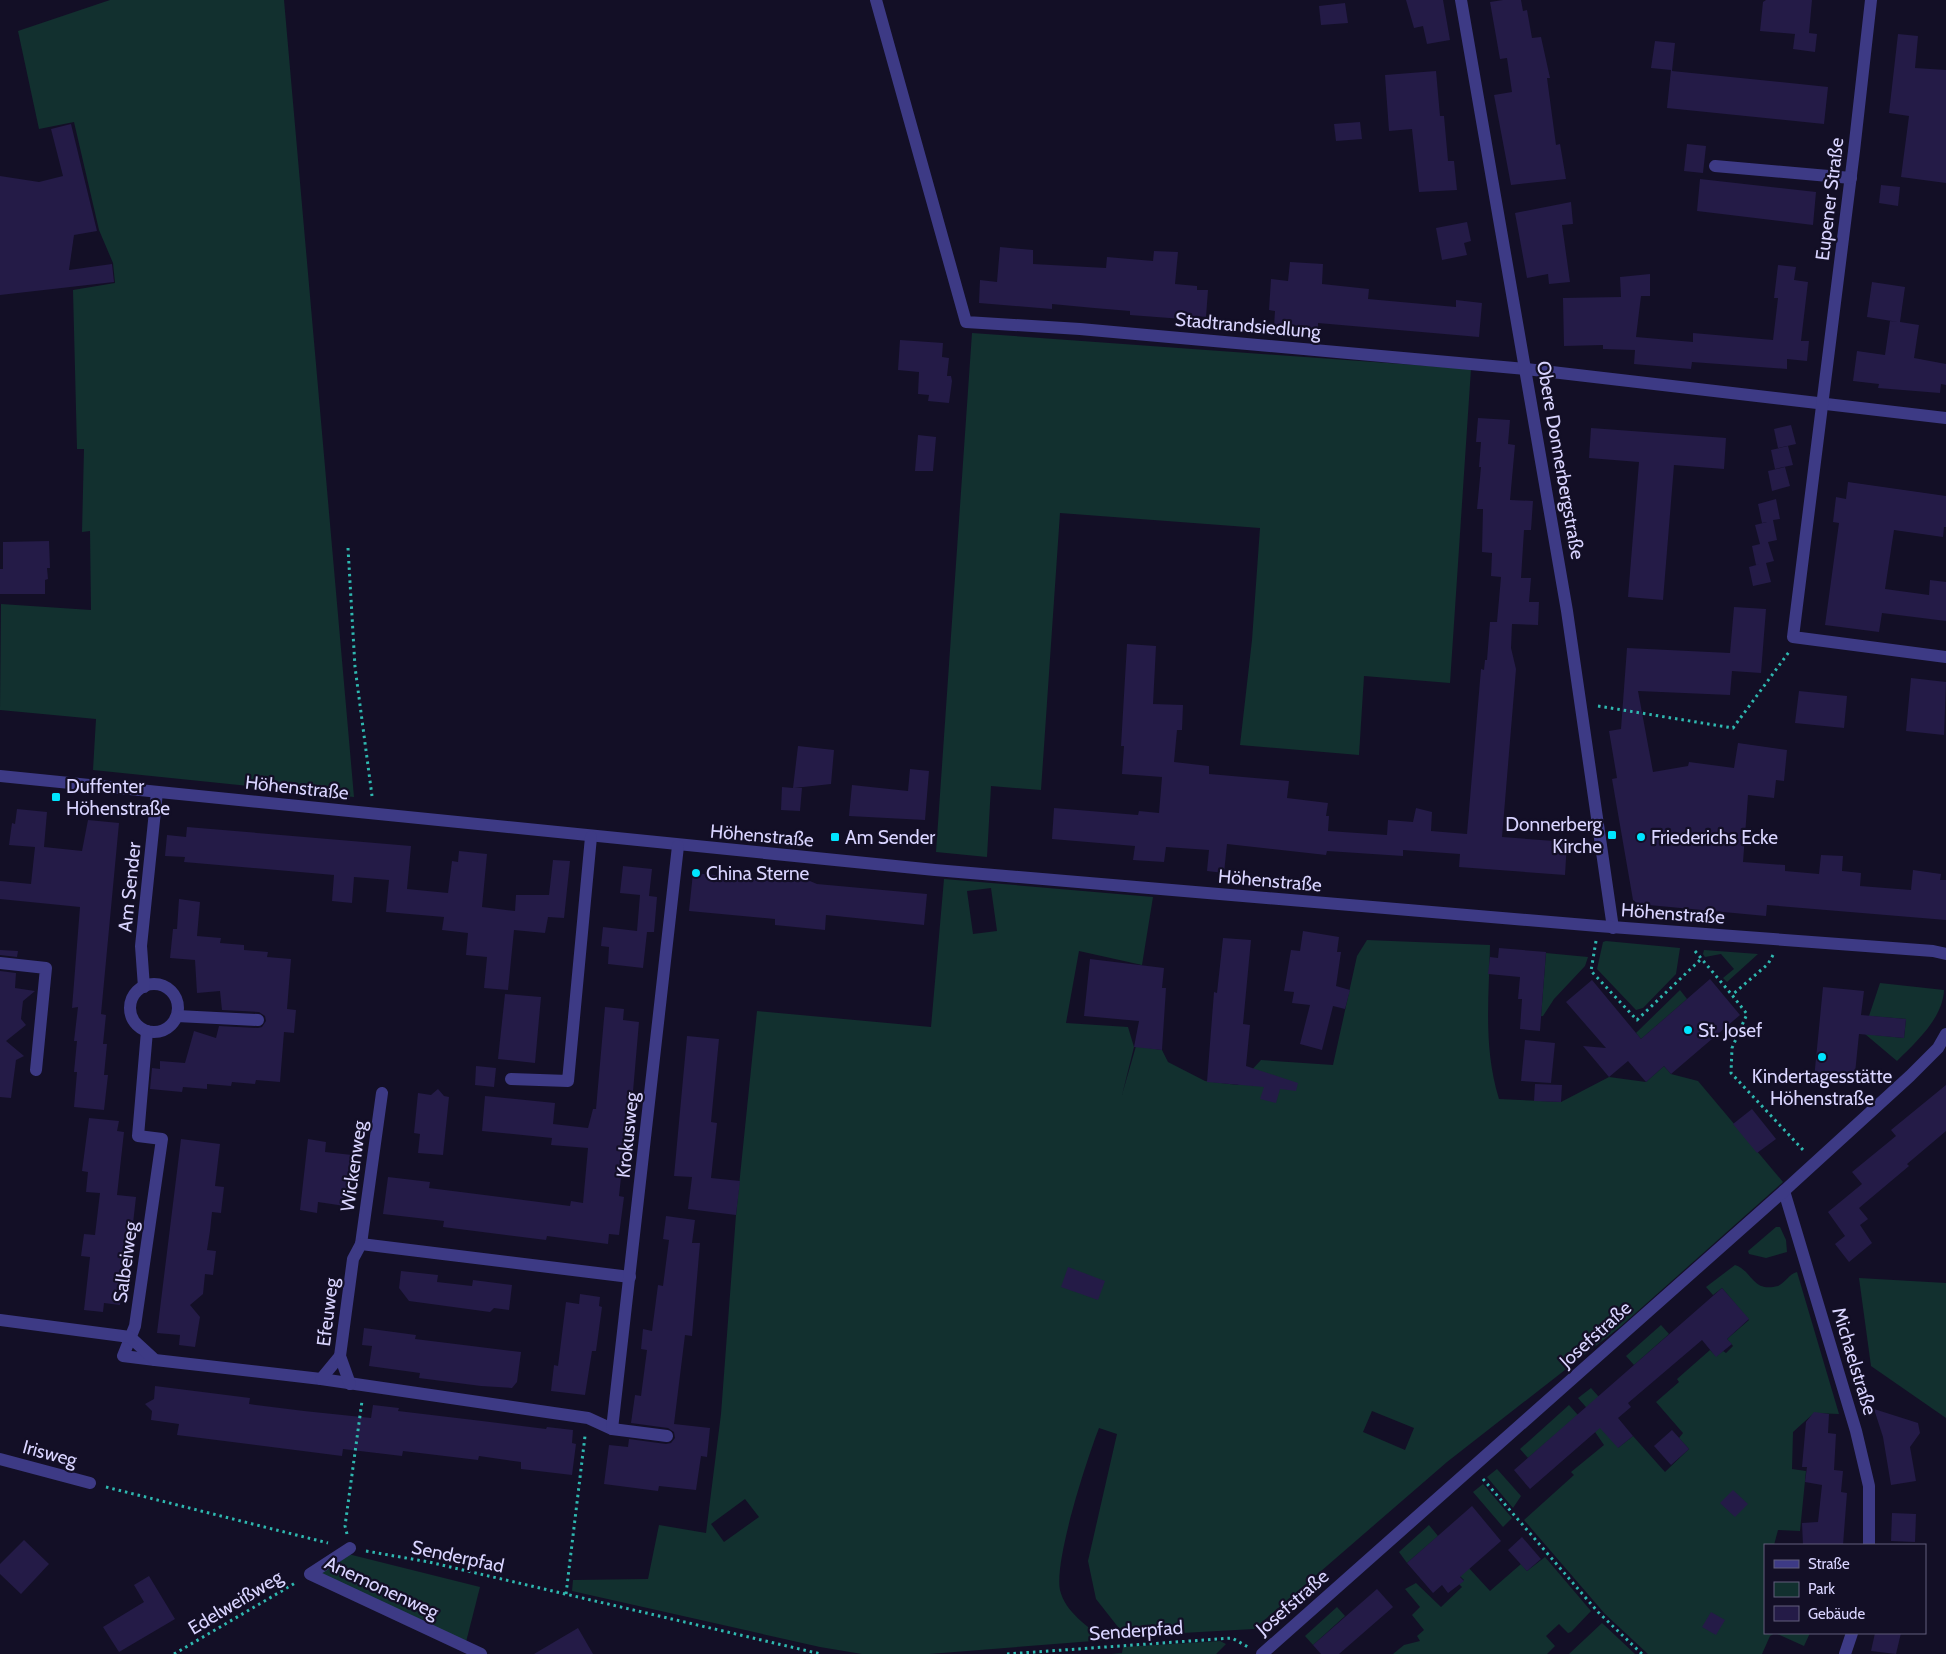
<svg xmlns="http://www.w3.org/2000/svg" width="1946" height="1654" font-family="Cabin,sans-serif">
<rect width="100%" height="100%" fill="#130f26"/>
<!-- green -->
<g fill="#12302f" fill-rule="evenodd">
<path d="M110,0H284L354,797L93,770L96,719L0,710L1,604L91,610L90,531L82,532L84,449H77L73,290L115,283L113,263L99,230L74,122L39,129L18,31Z"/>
<path d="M972,333L1471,369L1450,683L1364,676L1359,755L1240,745L1252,640L1260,528L1060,513L1041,790L991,786L987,857L936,852Z"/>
<path d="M944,879L1153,897L1142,965L1079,951L1066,1023L1128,1027L1134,1047L1122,1095L1136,1046L1162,1050L1168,1062L1205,1081L1238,1085L1261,1060L1333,1065L1357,956L1367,940L1490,945C1489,998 1483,1047 1499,1099L1561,1102L1609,1077L1646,1082L1664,1066L1671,1074L1698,1081L1783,1182L1620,1327L1447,1462L1254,1629L1128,1636L1118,1627L1096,1599L1088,1561L1117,1434L1099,1428C1087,1459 1054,1560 1060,1590C1065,1612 1089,1628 1106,1640L929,1654H862L820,1647L572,1591L573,1580L648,1579L659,1525L706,1533L721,1414L736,1215L757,1011L931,1027ZM991,888L997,931L973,934L967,891ZM1372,1411L1414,1428L1405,1450L1363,1432ZM745,1499L759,1517L724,1542L711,1524Z"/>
<path d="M1606,941L1680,948L1676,974L1643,1008L1636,1010L1597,969L1603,942Z"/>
<path d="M1704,950L1758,954L1727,982L1723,978L1734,969L1721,954L1705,957L1703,954Z"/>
<path d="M1546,953L1588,957L1585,966L1554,999L1543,1016H1541Z"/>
<path d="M1880,983L1944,990C1943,1018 1916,1042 1897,1061L1865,1034L1904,1038L1906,1019L1869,1016Z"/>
<path d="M1680,990L1687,999L1641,1039L1636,1033Z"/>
<path d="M1776,1227H1780L1786,1240L1787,1252L1766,1258L1749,1254L1748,1251Z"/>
<path d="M1735,1265C1753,1271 1752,1293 1778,1286C1785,1283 1789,1274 1797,1272L1839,1414L1814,1413L1793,1432L1792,1469L1806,1471L1800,1531L1778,1530L1774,1545H1765V1633H1810L1804,1646L1775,1633L1770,1636L1762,1654H1648L1605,1614L1524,1520L1574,1475L1571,1472L1604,1445L1595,1432L1593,1415L1578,1398L1591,1388L1621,1422L1618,1448L1633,1436L1665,1472L1689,1449L1679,1438L1683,1433L1656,1402L1679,1382L1677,1379L1710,1350L1716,1356L1723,1351L1726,1353L1733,1346L1727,1339L1749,1320L1722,1288L1713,1295L1706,1287Z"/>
<path d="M1859,1278L1946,1283V1418L1871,1366Z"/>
<path d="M1661,1325L1669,1334L1634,1365L1626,1356Z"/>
<path d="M1569,1405L1578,1415L1528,1458L1520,1449Z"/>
<path d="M1497,1469L1521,1496L1513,1508L1487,1477Z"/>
<path d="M1483,1484L1512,1518L1503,1527L1473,1492Z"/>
<path d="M1429,1525L1438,1536L1407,1563L1399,1552Z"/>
<path d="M336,1551L480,1587L466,1642L318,1573Z"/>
<path d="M1545,1557L1591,1611L1571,1632L1568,1633L1559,1624L1546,1636L1555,1646L1547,1654H1393L1404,1645L1420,1641L1417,1636L1424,1630L1412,1615L1420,1607L1405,1589L1416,1583L1441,1607L1462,1587L1459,1584L1464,1580L1458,1574L1467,1566L1490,1591L1521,1564L1527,1571Z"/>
<path d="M1337,1607L1345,1616L1313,1645L1305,1636Z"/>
<path d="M1602,1623L1635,1654H1569Z"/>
<path d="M1220,1641L1226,1644L1216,1654H1111L1122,1653L1123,1647Z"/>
</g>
<!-- building -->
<g fill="#241b47">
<path d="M1406,0H1443L1450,40L1427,44L1423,26L1414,28Z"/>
<path d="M1503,0H1521L1523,11L1527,10L1532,38L1541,37L1550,78H1547L1556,145L1560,144L1566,179L1511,185L1494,95L1512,92L1507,58L1500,59L1490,2Z"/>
<path d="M1766,0H1812L1809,33L1817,34L1815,52L1793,49L1795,34L1760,31L1763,2Z"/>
<path d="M1345,3L1348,23L1321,25L1319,6Z"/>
<path d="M1898,34L1918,36L1915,68L1946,70V183L1901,177L1909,116L1889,113Z"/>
<path d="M1655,41L1675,43L1672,71L1828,87L1824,124L1667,108L1671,70L1651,68Z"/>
<path d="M1436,71L1440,116H1444L1448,161H1454L1457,190L1419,192L1412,129L1389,131L1385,75Z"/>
<path d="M1360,122L1362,139L1336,141L1334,124Z"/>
<path d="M71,124L97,231L74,235L69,270L112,264L114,282L0,295V176L39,182L63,176L51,129Z"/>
<path d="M1687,144L1706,146L1703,173L1684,171Z"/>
<path d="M1700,179L1816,192L1813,225L1697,211Z"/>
<path d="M1881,185L1900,187L1898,206L1879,203Z"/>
<path d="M1571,202L1573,224L1562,225L1570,282L1549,284L1548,274L1527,278L1515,213Z"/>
<path d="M1467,222L1471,241L1464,243L1467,255L1442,260L1436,228Z"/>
<path d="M1000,247L1033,250V264L1106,268L1107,257L1153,261L1154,251L1178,252L1175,284L1197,286V290H1208L1206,317L1196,316V320L1130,315V311L1094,308L1052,304V309L979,303L980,280L997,282Z"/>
<path d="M1290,262L1323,264L1322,284L1369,289L1368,299L1456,307V300L1482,303L1479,337L1318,323V330L1274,326L1275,311L1269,310L1271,279L1288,281Z"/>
<path d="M1778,265L1796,267L1794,280L1808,282L1801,341H1809L1807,361L1787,359V369L1692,362L1691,369L1634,364L1635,350L1603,349V345L1564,346L1563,298L1621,297L1620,277L1650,274V296H1641L1636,337L1693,342V333L1773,340L1778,298H1774Z"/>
<path d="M1872,282L1905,287L1900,322L1919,325L1914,358L1946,364V385L1941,384L1940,393L1878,388L1879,384L1853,381L1857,351L1885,355L1890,321L1898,322L1867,317Z"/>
<path d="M900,340L943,343L942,357L949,358L947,376H951L952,381L949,403L928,401L929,395L918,394L919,372L898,370Z"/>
<path d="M1478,418L1510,420L1508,444L1515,445L1510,500L1533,501L1531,530H1524L1521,578H1531L1529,602H1539L1538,625L1512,624L1511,648L1516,669L1502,837L1567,842L1565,875L1459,867L1460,854L1403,850V856L1327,851L1326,855L1227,844L1224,873L1207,871L1209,850L1166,847L1164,862L1133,860L1135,846L1052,839L1054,808L1138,815L1139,811L1159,813L1162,777L1122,774L1124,746H1121L1127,644L1156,646L1153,704L1183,705L1182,730H1177L1174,762L1209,766V774L1289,781L1287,798L1328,803L1326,816H1329L1328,831L1387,835L1388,820L1413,822L1416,808L1432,812L1431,831L1467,834L1481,669L1484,670L1485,660H1487L1490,622H1497L1501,577L1491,576L1492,553L1482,552L1483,509H1477L1481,467H1479L1481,442H1476Z"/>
<path d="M1791,425L1796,444L1778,448L1774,429Z"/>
<path d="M1591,428L1726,438L1724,469L1674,465L1663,600L1628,597L1639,462L1589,458Z"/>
<path d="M918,435L936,437L933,471H915Z"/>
<path d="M1788,446L1793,465L1775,469L1771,450Z"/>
<path d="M1785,467L1790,486L1772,491L1768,471Z"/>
<path d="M1848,482L1946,496V527H1944L1943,537L1894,530L1885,589L1929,595L1930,580L1946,582V621L1882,613L1879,632L1825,625L1839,523L1833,522L1836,497L1846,499Z"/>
<path d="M1776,499L1780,519L1773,520L1777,540L1768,542L1774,561L1766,563L1771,582L1753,586L1749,567L1760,564L1756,565L1752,546L1760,544L1755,525L1767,522L1762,523L1758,504Z"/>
<path d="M49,541L50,568H47L48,579L45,580V594H0V569H3V542Z"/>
<path d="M1734,607L1766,609L1761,673L1732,671L1730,695L1638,691L1653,772L1688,766L1689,762L1734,768L1738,743L1787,750L1784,781L1776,780L1774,798L1748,795L1743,862L1785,865V871L1819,874L1821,855L1843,856L1842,871L1861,873L1860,886L1911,890L1913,870L1941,874L1940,880H1946V920L1767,905L1766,916L1638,904L1633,900L1612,779L1617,778L1609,731L1621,729L1627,648L1730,653Z"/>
<path d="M1911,678L1946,682L1944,735L1906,731Z"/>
<path d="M1799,691L1847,696L1844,728L1795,723Z"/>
<path d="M798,746L834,750L831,784L794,788H802L800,811L781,810L782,787L793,788Z"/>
<path d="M910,769L929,771L925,820L849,816L852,785L908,791Z"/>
<path d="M17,809L47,812L44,847L82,851L88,820L119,823L101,1014L106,1015L103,1044H107L104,1075H108L104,1110L74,1107L77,1072H74L77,1041H74L78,1007L72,1008L80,907L0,899V881L31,884L35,847L9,845L12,823L15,824Z"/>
<path d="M187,827L411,846L407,889L448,893L452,861L458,862L459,851L487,854L482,907L515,911L516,895H549L553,860L570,861L564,918L548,917L545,933L514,930L508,990L484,988L487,957L466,955L468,933L442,930L444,917L386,912L389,880L354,877L352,903L332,901L334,875L184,862L185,857L165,856L167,835L186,837Z"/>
<path d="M623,866L652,869L649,896L642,895L657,897L654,932H647L643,968L608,964L609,947L601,946L603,927L637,931L640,895L620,893Z"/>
<path d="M693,873L791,882L805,879L817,884L927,894L924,925L826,915L825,930L775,925V919L689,911Z"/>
<path d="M179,899L200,902L197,936L221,938L220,943L244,945V950L268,952L267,957L291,959L287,1009L296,1010L294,1033L284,1032L280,1082L256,1080L255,1084L232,1082L231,1086L207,1084V1089L183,1087L182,1092L150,1089L152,1068L160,1069V1061L185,1063L194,1031L216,1038L219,1026L258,1028L262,1027L266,1021L265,1016L259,1012L222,1010L220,991L197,993L195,960L170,958L173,929H177Z"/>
<path d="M1303,931L1339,937L1337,952H1341L1336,986L1350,990L1345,1009L1333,1006L1322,1050L1300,1044L1310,1005L1292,1003L1294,992L1284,991L1291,950L1300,951Z"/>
<path d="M1223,938L1251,940L1243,1024L1250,1025L1246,1066L1298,1083L1296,1091L1280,1089L1276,1103L1260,1099L1264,1087L1207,1082L1214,992L1217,993Z"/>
<path d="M1499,948L1546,952L1540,1031L1520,1029L1522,999H1518L1520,977L1488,974L1490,957L1498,958Z"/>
<path d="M0,950L18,951L17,957L0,955Z"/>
<path d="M1090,959L1164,968L1162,988H1166L1162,1050L1134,1047L1139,1021L1084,1016Z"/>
<path d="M0,971L16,973L15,988L35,991L23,1001L21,1019L26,1025L6,1041L24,1056L16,1060L11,1098L0,1097Z"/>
<path d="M1710,979L1740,1015L1671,1074L1664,1066L1646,1082L1628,1061L1609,1077L1583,1046L1606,1048L1566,1002L1592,980L1641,1039Z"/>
<path d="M1823,987L1864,991L1861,1015L1906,1019L1904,1038L1859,1034L1854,1083L1814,1079Z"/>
<path d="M505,994L541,997L535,1063L498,1059Z"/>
<path d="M605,1007L624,1009L623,1020L639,1022L632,1103H629L625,1141H628L626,1160L623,1159L619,1196L624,1197L619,1235L609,1234L608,1244L547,1236L546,1240L443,1227L444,1221L383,1214L388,1177L430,1182L429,1188L570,1206L571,1201L583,1203L588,1148L551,1145L552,1138L482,1131L485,1096L555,1103L553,1124L588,1128L593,1109H596Z"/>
<path d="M687,1036L719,1039L711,1122L717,1123L711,1178L740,1181L736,1215L688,1209L692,1177L674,1176Z"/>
<path d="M1525,1040L1555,1043L1551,1083L1521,1081Z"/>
<path d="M476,1066L496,1068L494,1087L475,1085Z"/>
<path d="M1535,1084L1562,1085L1561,1102L1534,1101Z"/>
<path d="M1946,1085V1131L1907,1164L1909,1166L1859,1208L1868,1219L1860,1225L1872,1243L1849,1262L1835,1244L1845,1236L1828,1212L1862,1184L1852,1172L1896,1136L1891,1130Z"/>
<path d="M438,1089L444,1096L449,1097L443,1155L418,1153L420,1134L414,1133L418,1093L431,1095Z"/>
<path d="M1752,1109L1776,1139L1757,1153L1733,1124Z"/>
<path d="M89,1118L119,1121L117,1131L124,1132L117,1195L136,1197L131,1241H128L124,1270L128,1278L124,1282L127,1288L121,1293L120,1305L104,1303L103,1312L84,1310L90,1257L81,1256L84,1234L95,1235L100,1193L86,1192L88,1172L82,1171Z"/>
<path d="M181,1139L220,1144L215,1186L224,1187L221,1213L212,1212L210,1231L207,1250L216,1251L213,1275L205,1274L203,1294L190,1305L200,1317L195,1347L179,1345L180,1335L157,1333Z"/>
<path d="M308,1139L326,1142L325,1152L352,1155L351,1171L345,1206L318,1202L317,1213L300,1210Z"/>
<path d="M666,1216L695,1220L692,1243H700L692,1336L685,1335L674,1424L710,1428L707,1457L701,1456L696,1490L659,1486L658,1491L604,1484L609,1445L628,1447L629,1439L666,1444L671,1443L675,1438L674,1432L668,1428L631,1423L635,1395L641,1396L647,1350L641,1349L643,1329L652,1331L658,1285L663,1286L669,1240L663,1239Z"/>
<path d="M1068,1267L1105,1281L1098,1300L1061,1287Z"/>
<path d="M401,1271L438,1275L437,1282L472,1286L473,1280L512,1285L509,1310L494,1308L490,1312L409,1301L399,1288Z"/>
<path d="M1722,1288L1749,1319L1727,1339L1732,1344L1716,1357L1702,1340L1628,1403L1631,1407L1618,1418L1633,1436L1618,1448L1600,1428L1530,1489L1514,1470Z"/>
<path d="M580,1294L600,1297L599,1306L602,1307L596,1351H592L585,1395L551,1391L554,1365L558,1366L566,1302L579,1304Z"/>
<path d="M364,1328L416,1335L415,1339L521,1352L517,1382L512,1388L481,1386L419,1378L420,1373L369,1366L372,1346L362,1345Z"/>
<path d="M155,1386L250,1398L249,1404L304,1411L371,1418L373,1405L399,1408L398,1411L482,1421L546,1429L547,1427L573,1430L572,1443L576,1444L572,1475L521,1469V1462L479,1456L478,1460L403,1451L402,1456L343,1449L342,1456L177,1435L179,1424L151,1420L152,1411L145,1404L154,1399Z"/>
<path d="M1874,1409L1918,1423L1920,1433L1910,1447L1916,1481L1891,1485L1883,1437Z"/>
<path d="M1814,1412L1829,1414L1828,1433L1836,1434L1834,1470L1843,1471L1841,1492L1847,1493L1843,1545H1803L1802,1523L1818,1522L1822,1485L1805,1482L1807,1467H1802L1806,1422Z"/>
<path d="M1672,1430L1689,1449L1671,1465L1654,1446Z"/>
<path d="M1733,1490L1748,1504L1735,1517L1720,1503Z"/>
<path d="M1472,1506L1501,1541L1460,1577L1464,1581L1448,1593L1442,1585L1433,1593L1407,1563Z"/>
<path d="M1892,1513L1916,1514L1915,1542L1891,1541Z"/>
<path d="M1522,1537L1541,1559L1527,1571L1508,1550Z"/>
<path d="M24,1540L49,1564L21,1594L0,1574V1564Z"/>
<path d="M149,1576L175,1619L119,1652L103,1627L144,1602L134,1585Z"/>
<path d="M1377,1589L1393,1607L1339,1654H1321L1313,1645Z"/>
<path d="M1711,1612L1725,1620L1716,1635L1702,1627Z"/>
<path d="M578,1628L593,1654H534Z"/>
<path d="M1875,1633H1901L1896,1654L1871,1651Z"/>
</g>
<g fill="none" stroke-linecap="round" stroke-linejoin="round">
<!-- path -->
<g stroke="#2fb8b0" stroke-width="3" stroke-dasharray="2.5 4" stroke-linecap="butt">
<path d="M348,548L355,667L372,796"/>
<path d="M1598,706L1733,728L1789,652"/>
<path d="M1596,941L1591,971L1637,1020L1700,960"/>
<path d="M1695,951L1732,995"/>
<path d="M1773,955L1768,964L1732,995L1747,1014L1732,1048L1731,1073L1804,1151"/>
<path d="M1483,1479L1598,1612L1642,1654"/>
<path d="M106,1487L328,1543"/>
<path d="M347,1534L345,1526L362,1401"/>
<path d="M366,1551L429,1562L821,1654"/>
<path d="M566,1594L585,1436"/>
<path d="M174,1654L297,1582"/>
<path d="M1007,1654L1232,1638L1248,1647"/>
</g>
<!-- minor -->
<g stroke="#3d3a85" stroke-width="12">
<path d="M876,0L966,322L1080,329L1526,369L1946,418"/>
<path d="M1461,0L1567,611L1613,928"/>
<path d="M1871,0L1854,151L1793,637L1946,657"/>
<path d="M1715,166L1851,178"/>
<path d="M0,776L935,870L1598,926L1933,951L1946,954"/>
<path d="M0,963L46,968L36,1070"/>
<circle cx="154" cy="1008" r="24"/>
<path d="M144,987L141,946L157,792"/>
<path d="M177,1016L258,1020"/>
<path d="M147,1031L138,1136L162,1139L135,1326L123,1356L155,1360"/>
<path d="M511,1079L568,1081L591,837"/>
<path d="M1784,1191L1856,1431L1869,1486V1545"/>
<path d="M361,1244L382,1093"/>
<path d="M0,1320L130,1337L155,1360L321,1379L588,1418L612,1429L667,1436"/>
<path d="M321,1379L340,1356"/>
<path d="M350,1384L340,1356L353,1259L361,1244L630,1277"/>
<path d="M612,1429L678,846"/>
<path d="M0,1459L90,1483"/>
<path d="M350,1548L310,1574L481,1654"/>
<path d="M1262,1654L1784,1191L1910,1076L1938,1048L1946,1034"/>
<path d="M1845,1654L1852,1633"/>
</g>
</g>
<!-- markers -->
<g fill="#00e5ff" stroke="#130f26" stroke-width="2">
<rect x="51" y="792" width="10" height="10" rx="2.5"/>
<rect x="1607" y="830" width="10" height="10" rx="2.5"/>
<rect x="830" y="832" width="10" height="10" rx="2.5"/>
<circle cx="1641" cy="837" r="5"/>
<circle cx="696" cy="873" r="5"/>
<circle cx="1688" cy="1030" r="5"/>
<circle cx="1822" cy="1057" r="5"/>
</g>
<g text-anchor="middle" stroke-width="4.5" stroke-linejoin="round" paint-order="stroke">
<!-- street labels -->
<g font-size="19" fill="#d9d4ff" stroke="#130f26">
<text transform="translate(1829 199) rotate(-83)" y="7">Eupener Straße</text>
<text transform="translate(1248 325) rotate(5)" y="7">Stadtrandsiedlung</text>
<text transform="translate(1561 460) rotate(80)" y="7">Obere Donnerbergstraße</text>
<text transform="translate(297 787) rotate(6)" y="7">Höhenstraße</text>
<text transform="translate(762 835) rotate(5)" y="7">Höhenstraße</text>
<text transform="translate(1270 880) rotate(5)" y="7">Höhenstraße</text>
<text transform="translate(129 887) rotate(-84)" y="7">Am Sender</text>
<text transform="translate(1673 913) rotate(4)" y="7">Höhenstraße</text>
<text transform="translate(627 1135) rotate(-84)" y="7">Krokusweg</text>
<text transform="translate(353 1166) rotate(-82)" y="7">Wickenweg</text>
<text transform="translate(125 1262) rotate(-82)" y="7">Salbeiweg</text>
<text transform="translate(327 1312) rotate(-83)" y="7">Efeuweg</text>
<text transform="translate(1595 1334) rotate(-42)" y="7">Josefstraße</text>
<text transform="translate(1855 1361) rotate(73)" y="7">Michaelstraße</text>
<text transform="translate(50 1453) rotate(15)" y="7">Irisweg</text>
<text transform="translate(458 1556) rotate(12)" y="7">Senderpfad</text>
<text transform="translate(382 1587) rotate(25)" y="7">Anemonenweg</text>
<text transform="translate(235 1602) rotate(-31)" y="7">Edelweißweg</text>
<text transform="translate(1292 1602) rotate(-41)" y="7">Josefstraße</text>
<text transform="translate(1136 1630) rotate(-4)" y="7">Senderpfad</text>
</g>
<!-- poi labels -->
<g font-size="19" fill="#d9d4ff" stroke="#130f26" text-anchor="start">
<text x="66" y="793">Duffenter<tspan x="66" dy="22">Höhenstraße</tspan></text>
<text x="1602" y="831" text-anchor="end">Donnerberg<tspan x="1602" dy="22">Kirche</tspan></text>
<text x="845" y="844">Am Sender</text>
<text x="1651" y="844">Friederichs Ecke</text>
<text x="706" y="880">China Sterne</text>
<text x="1698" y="1037">St. Josef</text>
<text x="1822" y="1083" text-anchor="middle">Kindertagesstätte<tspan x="1822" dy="22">Höhenstraße</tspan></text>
</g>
</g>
<!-- legend -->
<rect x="1764" y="1544" width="162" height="90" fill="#130f26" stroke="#625e7d"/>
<rect x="1774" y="1560" width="25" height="8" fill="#3d3a85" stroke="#625e7d"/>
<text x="1808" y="1569" font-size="15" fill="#d9d4ff">Straße</text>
<rect x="1774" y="1582" width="25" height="15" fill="#12302f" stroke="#625e7d"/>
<text x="1808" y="1594" font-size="15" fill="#d9d4ff">Park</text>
<rect x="1774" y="1606" width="25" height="15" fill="#241b47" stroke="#625e7d"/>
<text x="1808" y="1619" font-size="15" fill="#d9d4ff">Gebäude</text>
</svg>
